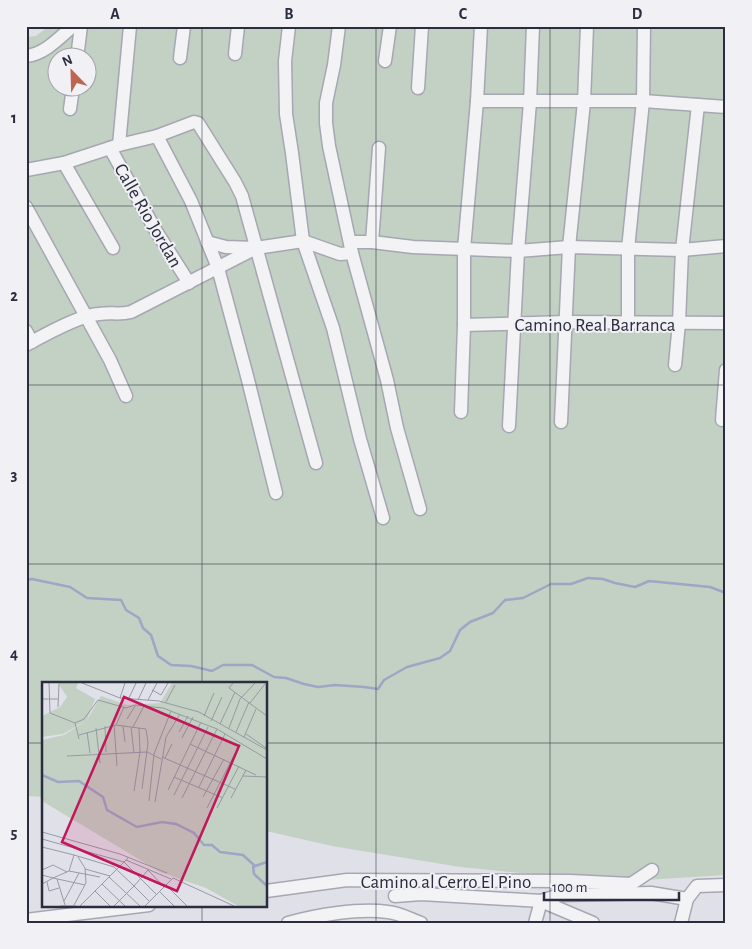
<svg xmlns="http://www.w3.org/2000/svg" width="752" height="949" font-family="'Alegreya Sans',sans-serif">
<rect width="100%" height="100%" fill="#e0e1e8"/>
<!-- green -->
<path fill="#c2d1c3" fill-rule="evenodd" d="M49,26H726V875L612,882L460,867L332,846L266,831V683H44V797L26,796V37L36,36ZM58,58H88V88H58Z"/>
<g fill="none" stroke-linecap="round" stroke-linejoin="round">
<!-- stream -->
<path stroke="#9fa5c4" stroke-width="2.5" d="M26,580L32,579L70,587L87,598L121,600L126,610L139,618L143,628L151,635L158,656L171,665L191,666L212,671L223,665H252L274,677L286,678L304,684L318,687L335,685L364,687L378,689L384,680L407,667L440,658L450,651L460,630L470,622L493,613L505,600L523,598L551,584H571L588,578L603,579L615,583L635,587L649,581L710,587L726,593"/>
<!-- minor casing -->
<g stroke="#a6a7b2" stroke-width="15">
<g id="minor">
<path d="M289,26L285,61L286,114L292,153L303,241L333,328L360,439L383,518"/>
<path d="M339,26L334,65L326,103V123L329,146L352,253L387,380L397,428L420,509"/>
<path d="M235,54L238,26"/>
<path d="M26,56C45,54 59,38 73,26"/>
<path d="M77,58L81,26"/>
<path d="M180,58L184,26"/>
<path d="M385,61L390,26"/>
<path d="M418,88L422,26"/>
<path d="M477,101H643L726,107"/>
<path d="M70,109L73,88"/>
<path d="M157,136L191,201L218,268L247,376L276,493"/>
<path d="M119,145L130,26"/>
<path d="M110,148L156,231L189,283"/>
<path d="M64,163L113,248"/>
<path d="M26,170L64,163L119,145L157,136L194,122L198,123L235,182L242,196L316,463"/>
<path d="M26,207L110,360L126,396"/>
<path d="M207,242L226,247L254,248"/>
<path d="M350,242H372L413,247L518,251L569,247L682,250L726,246"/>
<path d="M372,242L379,148"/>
<path d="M628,323V249L643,101L644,26"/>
<path d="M464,325L566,322L726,323"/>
<path d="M26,331L32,342"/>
<path d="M26,345C44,335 80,315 99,314C112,312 118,315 131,312L256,248L303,241L340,254L352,253"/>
<path d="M675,365L679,323L682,250L698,105"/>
<path d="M461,412L464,325V249L477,101L481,26"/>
<path d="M722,420L726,370"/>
<path d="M561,422L569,247L584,102L587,26"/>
<path d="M509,426L518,251L530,102L533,26"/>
<path d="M266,891L347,880L570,881L631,884L652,870"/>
<path d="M395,896L421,894L541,901L560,895L651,893L687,899"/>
<path d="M26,920L149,905"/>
<path d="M288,923C317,915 358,908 388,912C399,913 410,919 421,923"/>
<path d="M535,923L541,901L593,923"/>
<path d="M681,923L687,899L697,886L726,885"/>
</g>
</g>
<!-- minor -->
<use href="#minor" stroke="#f3f3f6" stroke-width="12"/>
</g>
<!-- grid -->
<path fill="none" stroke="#2b2c3e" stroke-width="1" stroke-opacity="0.55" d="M202,26V683M376,26V923M550,26V923M26,206H726M26,385H726M26,564H726M26,743H44M266,743H726M202,905V923"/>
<g text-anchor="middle" stroke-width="4" stroke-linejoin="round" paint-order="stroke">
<!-- street labels -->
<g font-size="19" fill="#2b2c3e" stroke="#f0f0f5">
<text transform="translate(149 215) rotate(60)" y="7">Calle Rio Jordan</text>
<text x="595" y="331">Camino Real Barranca</text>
<text x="446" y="888">Camino al Cerro El Pino</text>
</g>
</g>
<!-- overview -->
<g transform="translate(42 682)">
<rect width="225" height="225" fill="#e0e1e8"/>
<path d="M16,1H36L34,6L53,17L45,38L21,52L0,55V34L18,25L25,15ZM130,1H225V224H196L164,206L118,190L0,119V58L22,53L45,38L59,14L85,23L118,21Z" fill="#c2d1c3"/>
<path fill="none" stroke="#9fa5c4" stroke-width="2.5" d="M0,93L16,100L37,99L61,115L65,128L95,145L120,140L134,142L152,151L162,163H170L178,170L201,173L213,184L225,180M211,184L212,192L225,204"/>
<path fill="none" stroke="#9899a4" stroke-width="1" d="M7,1L8,31L33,41M40,1L78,16L83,1M191,1L187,6L225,34M110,8L119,13L126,1M78,16L117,19L157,30L225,68M0,17H16M86,18L94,1M96,18L104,1M106,18L115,1M124,20L133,3M208,21L223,2M16,25L17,2M162,34L172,11M85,37L93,24M169,39L180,15M33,41L42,37L56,18L84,26L93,23L121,26L175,47L225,77M33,41L37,57M178,42L193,10M72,43L75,84M74,43L82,25M63,44L64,70M81,44L83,60M89,45L92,71M91,45L102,24M54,46L58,81M187,46L198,17L213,1M45,50L48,71M137,50L146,34M194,50L207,20M204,52L224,66M37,53L74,43L104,47L106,61L100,107M202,55L214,27M140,56L151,35M148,62L214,93M25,74L105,70L119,77M120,75L193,107M123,76L130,62M201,94L225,95M132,95L181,116M157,105L183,52M126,108L159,40M92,109L98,70L97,46M132,113L166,45M161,115L182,77M140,116L175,47M189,116L204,88M107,119L112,72L129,29M113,120L124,55L138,32M165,126L198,62M175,126L197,84M0,150L78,172L125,191M0,157L82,180L115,213M0,165L32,173M84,178L129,197M43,187L68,194M0,188L11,183L25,190M27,189L58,195M0,193L11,196L27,189L32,173L72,185L92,204L72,224M67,195L98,224M15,197L23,223M5,200L7,209L17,206M0,202L11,196L43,203M60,202L83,224M124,203L145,224M53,209L68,224M118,210L132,224M22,219L37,191M108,220L92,204L106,188L122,205M32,223L44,201L43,186L36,175M18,224H34M38,224L86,176M103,224L131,196L192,224"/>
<path fill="#c2185b" fill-opacity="0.15" stroke="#c2185b" stroke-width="2.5" d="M82,15L197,64L135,209L20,160Z"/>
<rect width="225" height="225" fill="none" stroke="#2b2c3e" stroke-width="2.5"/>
</g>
<!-- border -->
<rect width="752" height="949" fill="none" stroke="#f0f0f5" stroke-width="55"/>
<!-- north arrow -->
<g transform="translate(72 72) rotate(337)"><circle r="24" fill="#f0f0f5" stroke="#a1a2ac"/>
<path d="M0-4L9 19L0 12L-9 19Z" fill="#c06452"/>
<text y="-8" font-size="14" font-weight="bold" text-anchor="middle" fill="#2b2c3e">N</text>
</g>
<!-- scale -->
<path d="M544 892v8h135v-8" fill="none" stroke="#2b2c3e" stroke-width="2.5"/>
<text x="552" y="892" font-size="15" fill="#2b2c3e" stroke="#f0f0f5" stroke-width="4" paint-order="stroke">100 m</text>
<rect x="28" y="28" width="696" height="894" fill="none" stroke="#2b2c3e" stroke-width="2"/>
<g font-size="16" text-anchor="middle" font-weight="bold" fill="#2b2c3e">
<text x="115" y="19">A</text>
<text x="289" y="19">B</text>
<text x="463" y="19">C</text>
<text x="637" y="19">D</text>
<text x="14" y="123">1</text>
<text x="14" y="301">2</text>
<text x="14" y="480">3</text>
<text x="14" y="659">4</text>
<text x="14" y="838">5</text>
</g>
</svg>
